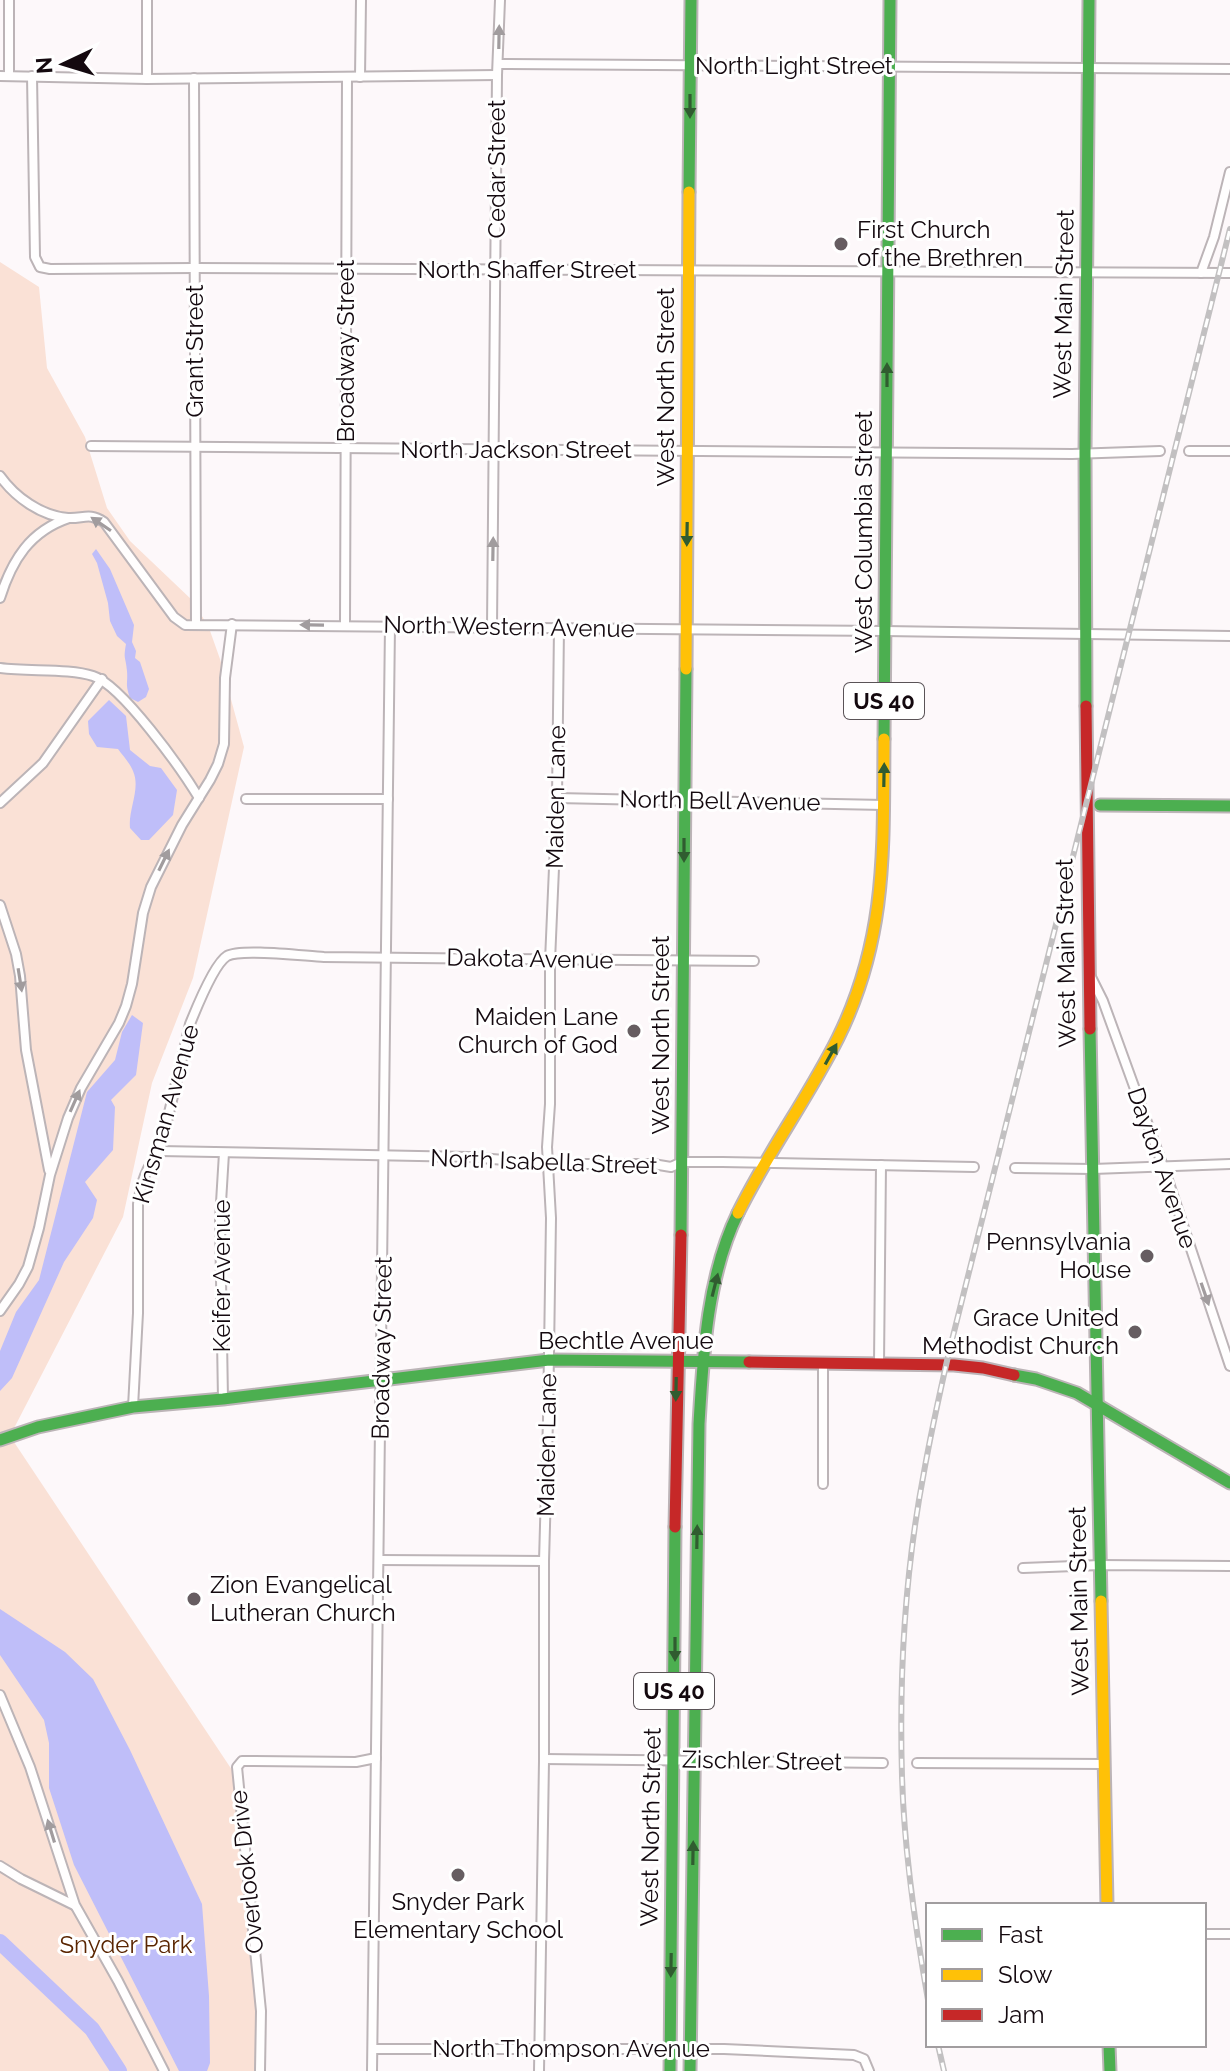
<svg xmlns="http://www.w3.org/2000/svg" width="1230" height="2071" font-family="Raleway,sans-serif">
<rect width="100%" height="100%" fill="#fdf8fa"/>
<!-- green -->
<path fill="#fae1d6" d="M0,262L39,287L47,368L85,437L107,508L130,541L193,601L209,628L220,659L244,747L193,978L152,1083L123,1217L10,1436L238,1779L262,2033L258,2071H0Z"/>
<!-- water -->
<g fill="#bfbef9">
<path d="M96,549L110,569L134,625L132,642L136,651L135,658L140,662L149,689L146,697L138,702L130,698C125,683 128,684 127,671C126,657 123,660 126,644L117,636L110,621L108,603L97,563L92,554Z"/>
<path d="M109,700L126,716L130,750L150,766L161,768L177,790L173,815L149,840H141L130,828C128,809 141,789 133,771C130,763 123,756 118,749L97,747L89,734L88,721Z"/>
<path d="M132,1015L143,1023L136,1075L111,1100L115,1107L113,1150L85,1182L97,1200L93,1218L64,1262L12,1378L0,1391V1351L16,1312L39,1280L87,1092L115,1060L122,1032Z"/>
<path d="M0,1609L65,1652L93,1679L130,1750L202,1904L209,1996L210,2063L207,2071H179L74,1865L49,1788V1743L44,1720L0,1655Z"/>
</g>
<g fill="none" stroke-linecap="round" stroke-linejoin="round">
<!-- river -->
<path stroke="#bfbef9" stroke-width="16" d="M0,1942L92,2029L119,2071"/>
<!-- street casing -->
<g stroke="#bcb4b7" stroke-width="12">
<g id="street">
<path d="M499,64L1230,69"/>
<path d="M0,76L147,79L497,75"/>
<path d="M9,76V0"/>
<path d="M32,76L35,257L40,267L50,269L194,268L1230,273"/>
<path d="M360,77L361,0"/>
<path d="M194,78L196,624"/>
<path d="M147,79V0"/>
<path d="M1201,273L1214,237L1230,172"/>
<path d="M91,446L1072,454L1160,451"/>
<path d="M1189,451H1230"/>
<path d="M0,476C15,497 41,516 68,518C83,519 89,512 104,522L174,617L185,625L885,631L1230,636"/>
<path d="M0,598C12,560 30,531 69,518"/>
<path d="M345,625L347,77"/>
<path d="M492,627L497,75L500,0"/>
<path d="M0,668C28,672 69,668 93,676C122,685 182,770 199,798"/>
<path d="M557,798L884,805"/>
<path d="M246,799H388"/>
<path d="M0,803L43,763L102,679"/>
<path d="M0,905L16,954L20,976L26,1050L49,1170"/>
<path d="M1090,975L1103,1001L1168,1180L1230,1366"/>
<path d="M160,1151L469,1157L549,1164H653L671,1167L682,1162H722L974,1167"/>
<path d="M1015,1168L1093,1169L1230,1164"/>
<path d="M0,1311L19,1284L28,1267L39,1228L50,1175L68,1118L81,1088L119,1023L126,1006L132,984L143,913L151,887L182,825L210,780L218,764L224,744L225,678L232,624"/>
<path d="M879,1364L881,1165"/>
<path d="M223,1399L220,1219L224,1153"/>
<path d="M133,1407L138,1313V1204C141,1183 146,1167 160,1151L190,1024C196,1009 214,964 227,956C241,948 304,956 324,957C467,959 611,960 754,961"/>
<path d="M823,1484V1363"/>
<path d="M379,1560L544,1561"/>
<path d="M1023,1568L1100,1565L1230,1566"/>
<path d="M0,1695L30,1767L75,1905L118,1981L164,2071"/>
<path d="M544,1759L883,1763"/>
<path d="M917,1763L1104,1764"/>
<path d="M0,1866L21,1879L74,1905"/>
<path d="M1204,1934H1230"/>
<path d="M373,2049H724L854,2055L864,2059L869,2071"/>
<path d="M260,2071L261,2011L237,1767L242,1761L356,1762L376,1758"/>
<path d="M372,2071L390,626"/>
<path d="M539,2071L544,1761V1561L548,1420L551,1218L547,1147L550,1104V961L557,798L559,627"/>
</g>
</g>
<!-- fast casing -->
<g stroke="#bcb4b7" stroke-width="15">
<g id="fast">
<path d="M689,192L691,0"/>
<path d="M1086,706L1085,453L1089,0"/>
<path d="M884,739L890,0"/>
<path d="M1100,805L1230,806"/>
<path d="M1090,1029L1101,1601"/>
<path d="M681,1235L686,669"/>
<path d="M1014,1375L1036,1379L1077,1393L1230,1483"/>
<path d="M0,1440L38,1427L133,1407L223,1399L549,1360L749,1362"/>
<path d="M1109,2045L1110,2071"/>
<path d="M670,2071L675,1527"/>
<path d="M690,2071L699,1424C703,1355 707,1276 738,1213"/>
</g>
</g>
<!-- slow casing -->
<g stroke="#bcb4b7" stroke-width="15">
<g id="slow">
<path d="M686,669L689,192"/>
<path d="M738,1213C768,1152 808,1098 838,1038C888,937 883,847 884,739"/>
<path d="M1101,1601L1107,1905"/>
</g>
</g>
<!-- jam casing -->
<g stroke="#bcb4b7" stroke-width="15">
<g id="jam">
<path d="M1086,706L1090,1029"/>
<path d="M749,1362L954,1365L983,1368L1014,1375"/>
<path d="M675,1527L681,1235"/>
</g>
</g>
<!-- street -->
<use href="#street" stroke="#fffefe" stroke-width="8"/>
<!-- fast -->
<use href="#fast" stroke="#4caf50" stroke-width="11"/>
<!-- slow -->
<use href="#slow" stroke="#ffc107" stroke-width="11"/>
<!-- jam -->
<use href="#jam" stroke="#c62828" stroke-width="11"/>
<!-- rail casing -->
<g stroke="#c2c0c1" stroke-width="6">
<g id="rail">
<path d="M928,2000C915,1926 904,1851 902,1776C899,1675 905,1571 924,1472C931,1432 940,1392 949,1352L1230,229"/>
<path d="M938,2045L944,2071"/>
</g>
</g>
<!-- rail -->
<use href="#rail" stroke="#fff" stroke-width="3" stroke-dasharray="9" stroke-linecap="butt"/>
</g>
<!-- one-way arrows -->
<defs><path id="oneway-solid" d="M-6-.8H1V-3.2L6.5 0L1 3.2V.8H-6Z" transform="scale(2)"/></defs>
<g fill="#a19c9e">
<use href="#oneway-solid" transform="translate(499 37) rotate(-89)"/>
<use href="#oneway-solid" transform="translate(101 524) rotate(-146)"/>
<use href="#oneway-solid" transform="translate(493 549) rotate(-89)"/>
<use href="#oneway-solid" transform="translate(312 625) rotate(-179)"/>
<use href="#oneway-solid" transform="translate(164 860) rotate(-64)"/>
<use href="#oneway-solid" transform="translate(20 980) rotate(81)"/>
<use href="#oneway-solid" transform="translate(75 1101) rotate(-66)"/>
<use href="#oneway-solid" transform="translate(1205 1294) rotate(71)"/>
<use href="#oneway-solid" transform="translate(51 1831) rotate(-107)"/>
</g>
<g fill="#305c30">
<use href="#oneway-solid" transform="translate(690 106) rotate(90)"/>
<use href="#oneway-solid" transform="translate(887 375) rotate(-90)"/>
<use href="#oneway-solid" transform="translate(687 534) rotate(91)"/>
<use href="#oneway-solid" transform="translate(884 775) rotate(-89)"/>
<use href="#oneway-solid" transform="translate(684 850) rotate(90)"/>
<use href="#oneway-solid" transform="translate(831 1054) rotate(-61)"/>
<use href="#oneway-solid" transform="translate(715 1285) rotate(-76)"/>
<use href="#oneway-solid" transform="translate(676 1389) rotate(91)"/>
<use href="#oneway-solid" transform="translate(697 1537) rotate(-89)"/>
<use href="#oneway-solid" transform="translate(675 1649) rotate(90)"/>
<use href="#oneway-solid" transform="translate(693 1853) rotate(-89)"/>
<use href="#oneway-solid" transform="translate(671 1965) rotate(91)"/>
</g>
<!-- markers -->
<g fill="#665d61" stroke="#fff" stroke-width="3">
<circle cx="841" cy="244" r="8"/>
<circle cx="634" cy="1031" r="8"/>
<circle cx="1147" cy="1256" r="8"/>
<circle cx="1135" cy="1332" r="8"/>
<circle cx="194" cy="1599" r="8"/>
<circle cx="458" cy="1875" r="8"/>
</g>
<g text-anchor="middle" stroke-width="6" stroke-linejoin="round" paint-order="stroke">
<!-- shield labels -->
<g fill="#fff" stroke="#5a5357" stroke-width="2">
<rect x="844" y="683" width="80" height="36" rx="6"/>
<rect x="634" y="1673" width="80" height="36" rx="6"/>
</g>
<g font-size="22" font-weight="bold" fill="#14090f">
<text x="884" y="709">US 40</text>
<text x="674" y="1699">US 40</text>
</g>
<!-- street labels -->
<g font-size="24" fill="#14090f" stroke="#fff">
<text x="794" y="74">North Light Street</text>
<text transform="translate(497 169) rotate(-90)" y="8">Cedar Street</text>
<text x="527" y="278">North Shaffer Street</text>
<text transform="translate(1064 304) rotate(-89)" y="8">West Main Street</text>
<text transform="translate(195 351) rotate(-90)" y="8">Grant Street</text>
<text transform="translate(346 351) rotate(-90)" y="8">Broadway Street</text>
<text transform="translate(666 387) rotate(-90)" y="8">West North Street</text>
<text x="516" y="458">North Jackson Street</text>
<text transform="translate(864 532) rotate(-90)" y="8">West Columbia Street</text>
<text transform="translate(509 627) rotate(1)" y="8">North Western Avenue</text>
<text transform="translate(556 797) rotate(-89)" y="8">Maiden Lane</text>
<text transform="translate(720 801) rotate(1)" y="8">North Bell Avenue</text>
<text transform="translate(1066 953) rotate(-91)" y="8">West Main Street</text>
<text transform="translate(530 959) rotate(1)" y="8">Dakota Avenue</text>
<text transform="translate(661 1035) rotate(-90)" y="8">West North Street</text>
<text transform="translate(166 1114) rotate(-74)" y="8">Kinsman Avenue</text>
<text transform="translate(544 1162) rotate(2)" y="8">North Isabella Street</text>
<text transform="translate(1162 1168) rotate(71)" y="8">Dayton Avenue</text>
<text transform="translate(222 1276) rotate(-90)" y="8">Keifer Avenue</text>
<text x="626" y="1349">Bechtle Avenue</text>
<text transform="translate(382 1348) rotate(-89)" y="8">Broadway Street</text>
<text transform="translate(547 1445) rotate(-89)" y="8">Maiden Lane</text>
<text transform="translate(1079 1601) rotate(-91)" y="8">West Main Street</text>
<text transform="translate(762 1761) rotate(1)" y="8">Zischler Street</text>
<text transform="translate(651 1827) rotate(-89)" y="8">West North Street</text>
<text transform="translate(247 1872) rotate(-96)" y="8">Overlook Drive</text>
<text x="571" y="2057">North Thompson Avenue</text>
</g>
<!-- poi labels -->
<g font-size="24" fill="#14090f" stroke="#fff" text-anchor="end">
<text x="857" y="238" text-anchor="start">First Church<tspan x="857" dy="28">of the Brethren</tspan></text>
<text x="618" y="1025">Maiden Lane<tspan x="618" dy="28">Church of God</tspan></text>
<text x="1131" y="1250">Pennsylvania<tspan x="1131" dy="28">House</tspan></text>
<text x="1119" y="1326">Grace United<tspan x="1119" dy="28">Methodist Church</tspan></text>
<text x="210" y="1593" text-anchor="start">Zion Evangelical<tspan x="210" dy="28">Lutheran Church</tspan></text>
<text x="458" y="1910" text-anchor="middle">Snyder Park<tspan x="458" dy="28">Elementary School</tspan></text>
</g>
<!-- park labels -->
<g font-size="24" fill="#5a2501" stroke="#fff">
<text x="126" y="1953">Snyder Park</text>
</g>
</g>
<!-- legend -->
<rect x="926" y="1903" width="280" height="144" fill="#ffffff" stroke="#a19d9f" stroke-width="2"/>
<rect x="942" y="1929" width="40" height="12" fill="#4caf50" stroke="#a19d9f" stroke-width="2"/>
<text x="998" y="1943" font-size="24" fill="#14090f">Fast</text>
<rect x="942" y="1969" width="40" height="12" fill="#ffc107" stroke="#a19d9f" stroke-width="2"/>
<text x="998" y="1983" font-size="24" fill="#14090f">Slow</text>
<rect x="942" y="2009" width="40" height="12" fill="#c62828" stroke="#a19d9f" stroke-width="2"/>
<text x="998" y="2023" font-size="24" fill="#14090f">Jam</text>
<!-- north arrow -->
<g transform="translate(64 64) rotate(266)" stroke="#ffffff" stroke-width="6" paint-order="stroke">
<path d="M0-6L14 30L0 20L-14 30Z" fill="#14090f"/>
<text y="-12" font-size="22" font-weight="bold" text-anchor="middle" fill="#14090f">N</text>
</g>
</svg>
